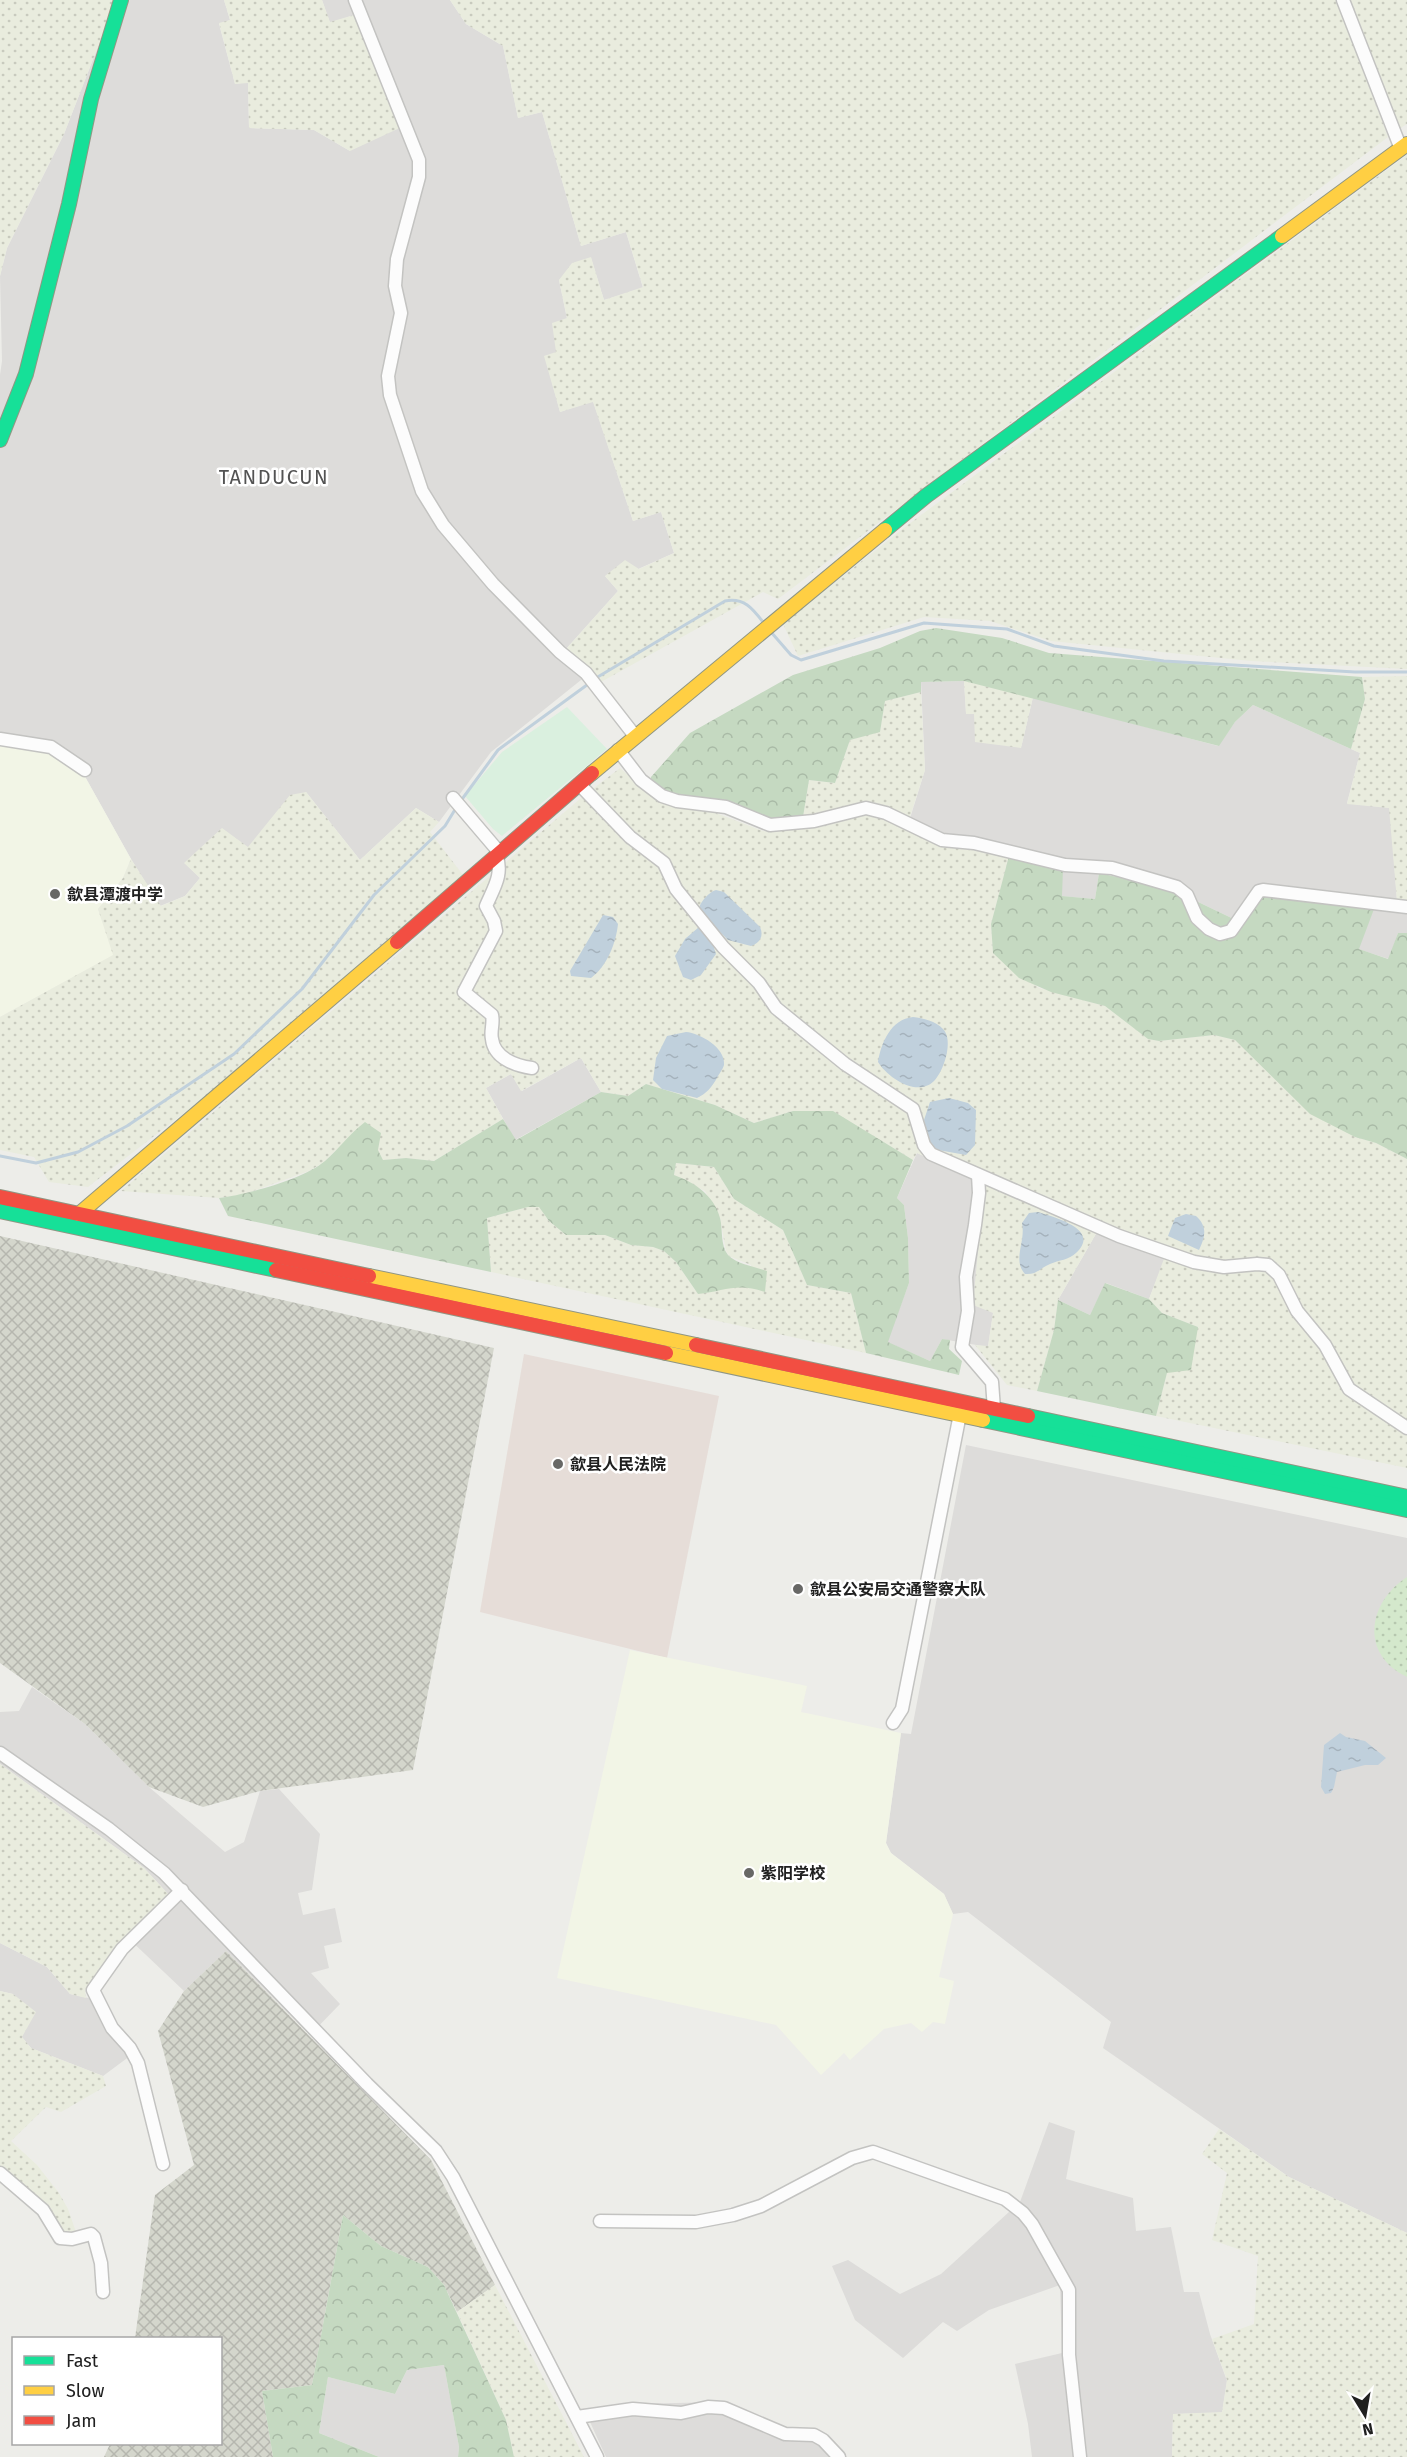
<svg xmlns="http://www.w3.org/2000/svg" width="1407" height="2457" font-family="'Fira Sans','Noto Sans SC',sans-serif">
<defs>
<pattern id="construction-cross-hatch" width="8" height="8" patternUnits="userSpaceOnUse" patternTransform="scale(1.5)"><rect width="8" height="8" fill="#d4d6cc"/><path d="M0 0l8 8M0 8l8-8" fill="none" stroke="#b6b7af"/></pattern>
<pattern id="farmland-dots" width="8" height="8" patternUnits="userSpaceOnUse" patternTransform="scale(1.5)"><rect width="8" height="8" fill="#e9ecde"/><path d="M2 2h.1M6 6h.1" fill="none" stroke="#c8cabe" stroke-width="1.8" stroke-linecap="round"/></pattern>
<pattern id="grass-dots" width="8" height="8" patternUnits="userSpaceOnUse" patternTransform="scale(1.5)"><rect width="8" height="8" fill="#d4e8cc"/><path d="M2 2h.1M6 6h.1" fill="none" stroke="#b6c7af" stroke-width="1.8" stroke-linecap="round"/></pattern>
<pattern id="forest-crowns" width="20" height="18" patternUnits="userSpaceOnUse" patternTransform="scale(1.5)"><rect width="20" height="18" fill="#c5d9c1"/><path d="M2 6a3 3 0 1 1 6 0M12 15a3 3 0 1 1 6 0" fill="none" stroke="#a9baa6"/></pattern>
<pattern id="water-ripples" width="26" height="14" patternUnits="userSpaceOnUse" patternTransform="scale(1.5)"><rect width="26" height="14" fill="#c0d0dc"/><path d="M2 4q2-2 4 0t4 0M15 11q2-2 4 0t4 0" fill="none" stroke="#a5b2bc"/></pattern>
</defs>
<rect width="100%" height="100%" fill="#edede9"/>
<!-- residential -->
<g fill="#dddcda">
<path d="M116,0H224L230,20L219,24L235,84L248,82L249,128L314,130L350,151L354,15L330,23L322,0H450L466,24L503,46L518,118L542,112L581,246L626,232L643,288L604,300L591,258L559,280L567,319L557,353L545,356L560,412L593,401L633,521L661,512L674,553L638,569L605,576L618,591L566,649L591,672L491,752L439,822L416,808L360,860L306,792L248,848L222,829L185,863L200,878L185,896L160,906L131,859L83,773L0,742V375L2,361L0,276L7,248L64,134Z"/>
<path d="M964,681L966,713H974L1021,748L1033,697L1218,746L1235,722L1253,705L1360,753L1347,803L1390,808L1397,901L1407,910V933H1398L1389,959L1358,949L1373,910L1242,923L1171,889L1099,873L1095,899L1061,896L968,846L938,845L907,828L925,770L921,682Z"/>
<path d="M581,1058L601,1092L515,1140L486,1088L511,1074L522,1091Z"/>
<path d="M917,1153L984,1183L993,1313L988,1347L942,1339L930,1361L887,1342L909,1283L908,1238L904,1205L897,1198Z"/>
<path d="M1097,1232L1166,1256L1149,1299L1106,1283L1090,1315L1058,1300Z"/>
<path d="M966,1445L1407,1538V2233L1289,2177L1103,2048L1111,2022L968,1912L953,1914L944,1894L891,1853L886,1843L901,1733L911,1734Z"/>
<path d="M32,1687L85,1724L149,1787L225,1852L244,1842L260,1791L279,1789L320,1834L312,1890L298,1893L303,1915L335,1908L342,1942L324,1946L329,1968L311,1973L340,2004L310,2035L226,1951L184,1991L126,1936L170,1896L144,1868L0,1764V1712L19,1711Z"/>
<path d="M0,1943L47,1967L70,1994L102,2001L120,2030L138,2050L103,2076L31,2048L22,2037L13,1994L0,1991Z"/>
<path d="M1049,2122L1075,2131L1066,2179L1133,2198L1136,2231L1171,2227L1184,2292H1199L1210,2334L1227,2381L1222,2413L1173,2414L1172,2457H1032L1028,2424L1015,2364L1062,2353L1060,2285L989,2310L957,2331L943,2322L903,2358L855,2320L832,2266L848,2260L900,2294L941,2274L1020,2202Z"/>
<path d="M444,2365L459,2447L458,2457H379L319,2433L328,2377L395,2394L407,2370Z"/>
<path d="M723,2402L789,2429H814L847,2457H606L585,2411L628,2404Z"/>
</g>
<!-- commercial -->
<path fill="#e6ddd8" d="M524,1354L719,1396L667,1658L480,1612Z"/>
<!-- education -->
<g fill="#f2f5e6">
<path d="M0,742L49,750L83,773L131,859L123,878L98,909L114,955L0,1017Z"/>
<path d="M630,1650L807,1686L801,1712L901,1733L886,1843L891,1853L944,1894L953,1914L939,1977L954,1981L945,2024L933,2022L922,2032L911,2023L884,2029L850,2060L844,2053L821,2075L776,2025L557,1978Z"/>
</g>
<!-- construction -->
<g fill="url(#construction-cross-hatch)">
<path d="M0,1236L494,1348L413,1770L260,1791L203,1807L149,1787L85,1724L0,1663Z"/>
<path d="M226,1951L431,2160L495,2285L457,2312L444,2285L428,2267L381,2246L343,2215L312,2385L262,2391L273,2457H104L110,2444H220V2338H135L155,2195L194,2165L158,2031L184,1991Z"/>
</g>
<!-- farmland -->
<g fill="url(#farmland-dots)">
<path d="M0,0H116L64,134L7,248L0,276Z"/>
<path d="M224,0H322L330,22L354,15L404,126L350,151L314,130L249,128L248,83L235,84L219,23L230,20Z"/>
<path d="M450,0H1337L1388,137L778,599L763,592L601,682L566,649L618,591L605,576L625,560L639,569L674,553L661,512L633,521L593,402L560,412L544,356L556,352L552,323L567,318L559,280L572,263L591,257L604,300L643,287L626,232L581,246L542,112L518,118L503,46L466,24Z"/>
<path d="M1347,0H1407V124L1399,129Z"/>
<path d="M1407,155V669L1251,661L1051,641L990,621L924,617L798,656L783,624L825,590L909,524Z"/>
<path d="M1407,676V902L1397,901L1389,808L1347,804L1360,753L1351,749L1365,699L1362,677Z"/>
<path d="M964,681L1033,697L1021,748L975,742L974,714H966Z"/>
<path d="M921,692L925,770L909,820L861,804L803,817L809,780L835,783L850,740L880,731L885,701Z"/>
<path d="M620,768L655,798L692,809L711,811L763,831L774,832L819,824L863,813L886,816L938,845L968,846L1009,856L991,924L993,953L1039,988L1105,1006L1149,1039L1159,1041L1214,1035L1235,1040L1355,1137L1376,1143L1407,1159V1468L1156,1416L1167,1373L1198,1327L1162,1313L1149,1299L1165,1256L1097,1232L1058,1300L1054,1330L1037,1391L1007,1385L975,1345L988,1346L993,1313L973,1305L984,1184L917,1153L913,1160L880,1140L793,1111L754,1123L715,1105L646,1084L628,1096L601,1092L581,1058L521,1091L511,1074L486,1088L503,1119L434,1161L406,1158L383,1160L378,1150L379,1139L336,1150L324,1162L309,1171L242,1195L219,1198L121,1191L581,798Z"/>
<path d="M306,792L360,860L416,808L439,822L430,832L463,875L206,1096L88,1187L49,1182L34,1157L0,1150V1017L113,955L98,909L123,878L131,859L161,906L185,896L200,878L184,863L222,828L248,847L290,795Z"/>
<path d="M676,1163L714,1167L734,1199L783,1230L807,1285L851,1293L866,1353L491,1272L487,1218L528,1207H539L549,1221L566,1235H605L631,1245L653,1247L664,1251L676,1262L695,1290L704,1293L737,1286L754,1288L751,1265L729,1256L726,1251L720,1218L705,1191L674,1175Z"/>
<path d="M0,1764L144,1868L171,1897L126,1936L85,1990L86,1998L70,1994L47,1967L0,1943Z"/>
<path d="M0,1991L13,1994L36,2012L22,2037L31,2048L103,2076L106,2086L61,2112L46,2107L11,2141L37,2165L59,2193L68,2209L76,2232L64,2235L0,2170Z"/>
<path d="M1219,2129L1289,2177L1407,2233V2457H1172L1173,2414L1222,2412L1227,2380L1212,2339L1254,2324L1258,2256L1212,2240L1227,2173L1202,2154Z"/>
<path d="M495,2285L584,2457H514L506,2420L457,2312Z"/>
</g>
<!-- grass -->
<path fill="url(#grass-dots)" d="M1407,1577V1677C1360,1655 1367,1603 1407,1577Z"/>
<!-- forest -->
<g fill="url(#forest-crowns)">
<path d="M936,628L1002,638L1049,653L1362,677L1365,699L1351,749L1253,705L1235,722L1219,746L964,681L921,682V692L885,701L880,732L850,740L835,783L809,780L803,817L779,822L671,797L651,785V777L690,733L793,675L880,648L920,631Z"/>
<path d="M1009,856L1063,869L1062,896L1095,899L1099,873L1171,889L1242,923L1264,894L1374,909L1359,949L1388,959L1398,933H1407V1159L1376,1143L1355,1137L1310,1114L1235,1040L1214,1035L1159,1041L1148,1039L1105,1006L1051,992L1019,978L993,953L991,924Z"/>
<path d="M646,1084L715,1105L754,1123L793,1111H833L913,1160L897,1198L904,1205L908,1238L909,1283L888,1342L930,1361L942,1339L950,1340L949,1349L962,1361L959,1375L866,1353L851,1293L807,1285L783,1230L734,1199L714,1167L676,1163L674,1175C694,1182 714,1195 720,1218C723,1229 720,1245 728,1255C736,1264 756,1267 767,1271L765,1292C738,1282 724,1291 698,1294L676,1262L664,1251L653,1247L631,1245L605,1235H566L549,1221L539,1207H528L487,1218L491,1272L228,1216L219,1198C248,1194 302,1180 325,1161C339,1149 349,1134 365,1122L381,1133L378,1150L383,1160L406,1158L434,1161L503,1119L516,1140L601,1092L628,1096Z"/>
<path d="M1105,1283L1149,1299L1162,1313L1198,1327L1191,1370L1167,1373L1156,1416L1037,1391L1054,1330L1058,1300L1090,1315Z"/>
<path d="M343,2215L381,2246L428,2267L444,2285L506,2420L514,2457H458L459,2447L444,2365L407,2370L395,2394L328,2377L319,2433L379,2457H273L262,2391L312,2385Z"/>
</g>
<!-- park -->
<path fill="#daf0df" d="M567,707L607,749L502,836L493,829L465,796L502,752Z"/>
<!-- water -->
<g fill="url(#water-ripples)">
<path d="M716,890L724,892L760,927C764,936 760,943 751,946L728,940L701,913L699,908C701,901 709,892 716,890Z"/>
<path d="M603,915L613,917L618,924C616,943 607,966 591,978L571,976L570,971Z"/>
<path d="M699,927L712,941L716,954L701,975L691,980L683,977L675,956L685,939Z"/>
<path d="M913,1017C923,1018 936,1021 943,1029C954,1040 944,1071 934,1081C917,1098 887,1077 878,1062C881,1043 891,1019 913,1017Z"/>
<path d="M686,1032C700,1033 726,1048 724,1065C723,1069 719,1074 717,1078C712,1087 706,1094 697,1098L662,1089L653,1080L656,1058L667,1036Z"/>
<path d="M949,1098L968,1103L976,1110L975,1145L966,1155L938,1150L929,1144L924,1120L930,1102Z"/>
<path d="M1038,1212C1053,1217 1102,1229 1076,1253C1069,1260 1059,1260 1050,1264C1040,1268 1037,1275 1025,1274C1012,1260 1026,1242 1022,1223L1029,1213Z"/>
<path d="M1186,1214L1196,1216C1208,1227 1205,1237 1199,1250L1168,1236L1175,1218Z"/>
<path d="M1340,1733L1346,1737L1365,1741L1386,1758L1378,1765H1365L1337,1772L1334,1787L1331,1793L1325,1794L1321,1787L1324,1745Z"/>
</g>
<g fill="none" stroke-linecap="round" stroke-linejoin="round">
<!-- stream -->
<g stroke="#c0d0dc" stroke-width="3">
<path d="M771,632L791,655L801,660L924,623L1007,629L1054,646L1164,661L1355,672H1407"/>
<path d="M596,678L725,601C744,597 753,609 763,622"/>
<path d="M460,802L498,750L591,682"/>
<path d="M0,1156L36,1163L78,1152L127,1126L234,1054L302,989L374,895L445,826L456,808"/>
</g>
<!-- street casing -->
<g stroke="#c3c3c1" stroke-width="15">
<g id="street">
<path d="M355,0L419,160V177L397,259L395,286L401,313L388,376L390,395L422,491L443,525L493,584L560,652L586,673L635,736"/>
<path d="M1343,0L1401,149"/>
<path d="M0,739L51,747L85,770"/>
<path d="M618,750L641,780L662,796L677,801L726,807L770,825L814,821L866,808L886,813L942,840L974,843L1065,865L1112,868L1177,887L1187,895L1197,918L1209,929L1220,934L1231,931L1259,891L1263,890L1407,907"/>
<path d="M579,784L630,837L664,863L676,889L723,947L759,983L776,1008L845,1064L913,1109L924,1145L931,1154L1119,1236L1194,1262L1224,1267L1257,1264L1268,1265L1279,1275L1297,1311L1325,1345L1349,1389L1407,1428"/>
<path d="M453,798L499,852"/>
<path d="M496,855C504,874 493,889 486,906L494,921L496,931L464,992L492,1015C494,1024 490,1031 492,1039C494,1058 516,1066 532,1068"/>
<path d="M978,1175L979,1193L975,1225L966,1277L968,1311L962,1347L992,1382L994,1409"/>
<path d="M893,1723L902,1709L960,1414"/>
<path d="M0,1753L109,1829L164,1873L367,2084L436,2151L453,2177L597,2457"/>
<path d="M163,2164L138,2063L130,2048L112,2028L93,1990L122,1949L182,1890"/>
<path d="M0,2173L43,2210L60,2238L72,2239L91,2234L94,2237L101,2263L103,2292"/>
<path d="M600,2221L696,2222L733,2215L761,2206L852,2158L873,2152L1005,2199L1023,2213L1032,2224L1069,2290V2355L1080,2457"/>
<path d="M577,2417L633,2409L681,2413L708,2407L724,2408L785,2434L814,2435L823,2440L839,2457"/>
</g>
</g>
<!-- fast casing -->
<g stroke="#909683" stroke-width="16">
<g id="fast">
<path d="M0,440L26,374L69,204L91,99L121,0"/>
<path d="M885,530L926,496L1282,236"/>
<path d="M0,1211L276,1270"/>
<path d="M1028,1416L1407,1497"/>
<path d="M983,1420L1407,1510"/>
</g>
</g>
<!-- slow casing -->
<g stroke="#909683" stroke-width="16">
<g id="slow">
<path d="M1282,236L1407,144"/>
<path d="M592,773L885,530"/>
<path d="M79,1214L397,942"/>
<path d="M369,1276L696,1345"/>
<path d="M666,1353L983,1420"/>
</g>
</g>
<!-- jam casing -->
<g stroke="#909683" stroke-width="16">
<g id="jam">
<path d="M397,942L592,773"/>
<path d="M0,1197L369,1276"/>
<path d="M276,1270L666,1353"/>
<path d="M696,1345L1028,1416"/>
</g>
</g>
<!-- street -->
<use href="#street" stroke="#fcfcfc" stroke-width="12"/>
<!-- fast -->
<use href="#fast" stroke="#16e098" stroke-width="14"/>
<!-- slow -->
<use href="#slow" stroke="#ffcf43" stroke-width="14"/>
<!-- jam -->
<use href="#jam" stroke="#f24e42" stroke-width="14"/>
</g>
<!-- markers -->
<g fill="#686866" stroke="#fff" stroke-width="2">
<circle cx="55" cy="894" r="6"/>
<circle cx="558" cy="1464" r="6"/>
<circle cx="798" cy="1589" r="6"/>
<circle cx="749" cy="1873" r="6"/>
</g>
<g text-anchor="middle" stroke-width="5" stroke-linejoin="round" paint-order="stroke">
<!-- poi labels -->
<g font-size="16" font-weight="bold" fill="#202020" stroke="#fff" text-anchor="start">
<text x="67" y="900">歙县潭渡中学</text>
<text x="570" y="1470">歙县人民法院</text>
<text x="810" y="1595">歙县公安局交通警察大队</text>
<text x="761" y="1879">紫阳学校</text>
</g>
<!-- quarter labels -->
<g font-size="20" letter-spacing="1.5" fill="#535353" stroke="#fff">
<text x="274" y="484">TANDUCUN</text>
</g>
</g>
<!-- legend -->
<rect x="12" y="2337" width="210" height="108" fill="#ffffff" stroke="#a6a6a6" stroke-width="1.5"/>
<rect x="24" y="2356" width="30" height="9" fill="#16e098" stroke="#a6a6a6" stroke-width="1.5"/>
<text x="66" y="2367" font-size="18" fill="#202020">Fast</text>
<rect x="24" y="2386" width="30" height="9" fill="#ffcf43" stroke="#a6a6a6" stroke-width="1.5"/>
<text x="66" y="2397" font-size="18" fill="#202020">Slow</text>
<rect x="24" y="2416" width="30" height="9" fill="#f24e42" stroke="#a6a6a6" stroke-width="1.5"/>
<text x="66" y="2427" font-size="18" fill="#202020">Jam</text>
<!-- north arrow -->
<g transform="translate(1365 2415) rotate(169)" stroke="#ffffff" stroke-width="4.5" paint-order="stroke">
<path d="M0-4.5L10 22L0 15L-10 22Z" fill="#202020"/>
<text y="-9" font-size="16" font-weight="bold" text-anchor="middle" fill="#202020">N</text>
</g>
</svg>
